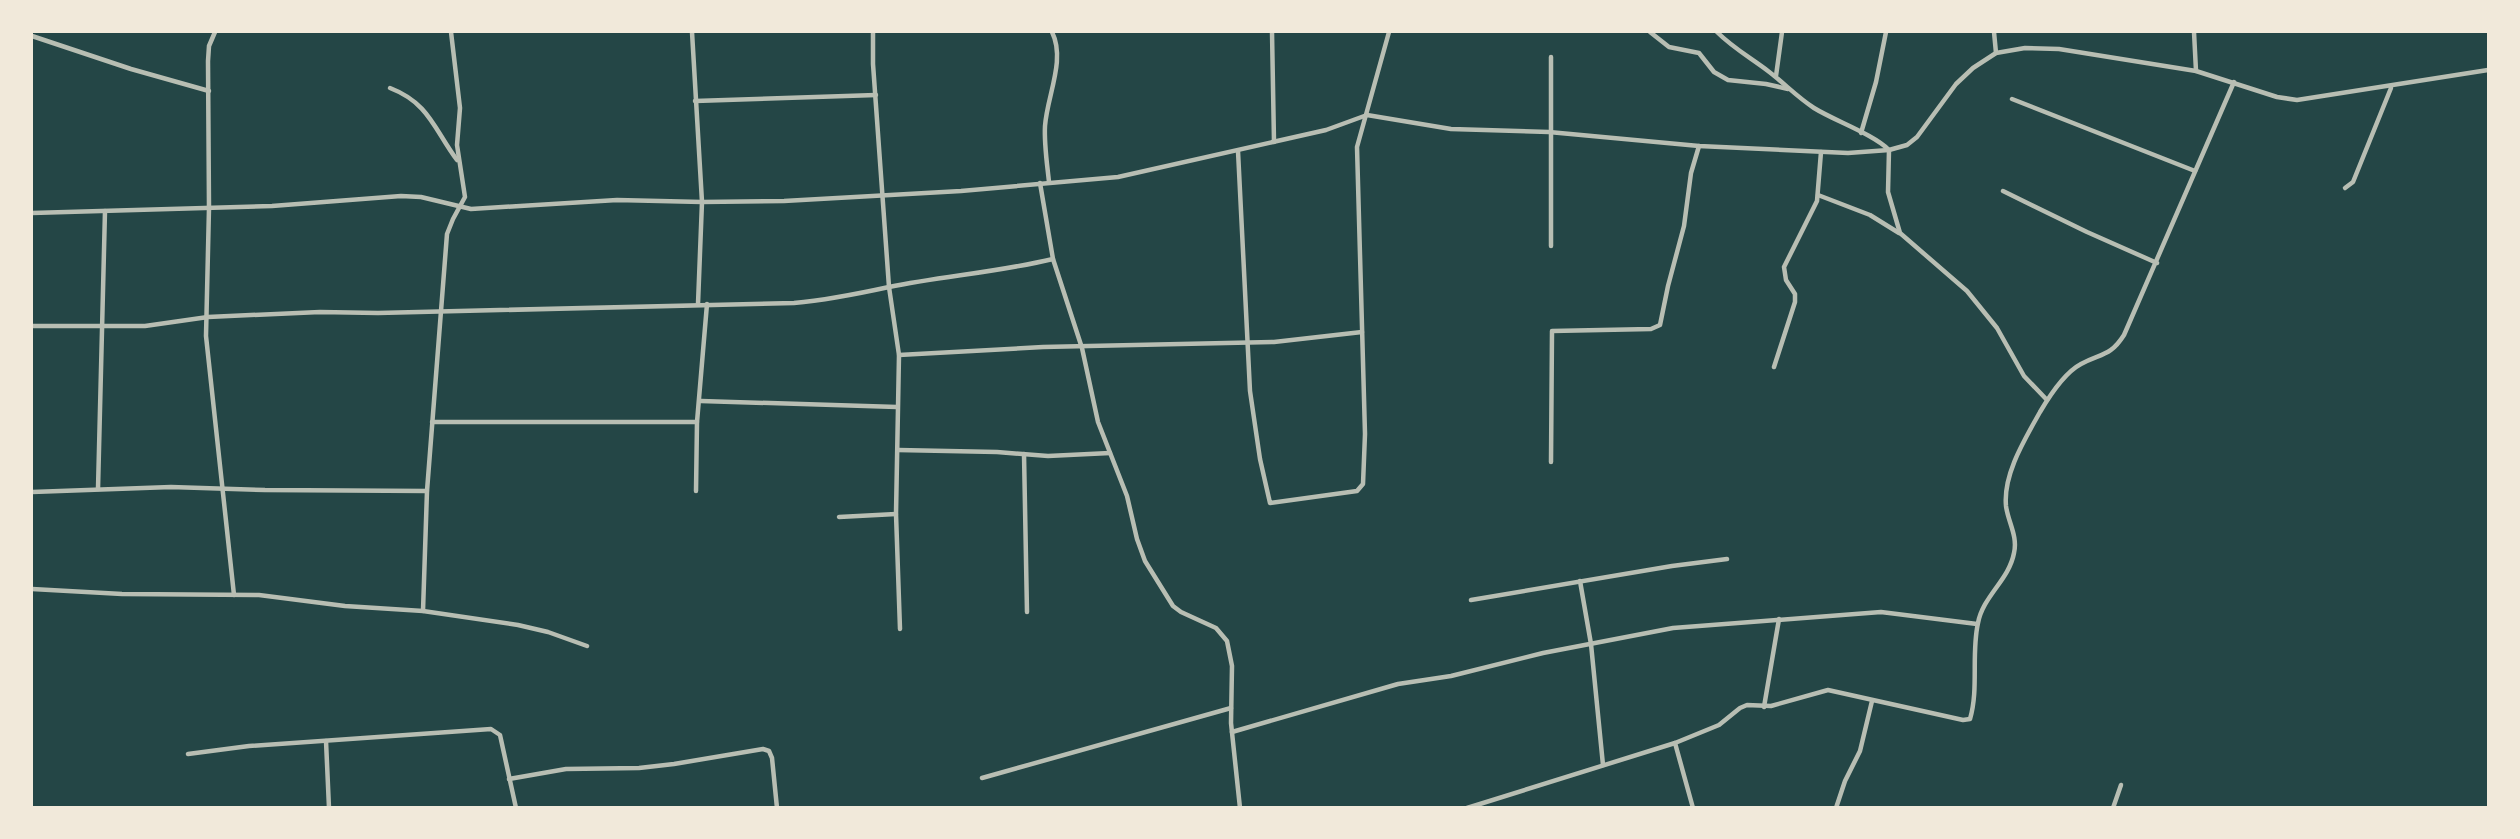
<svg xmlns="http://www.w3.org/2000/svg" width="2520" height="839" font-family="'Titillium Web',sans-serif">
<rect width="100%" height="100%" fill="#0f3d3e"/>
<!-- green -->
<rect fill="#244646" x="32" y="32" width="2456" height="775"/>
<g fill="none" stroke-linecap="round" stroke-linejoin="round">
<!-- minor -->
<g stroke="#b8beb3" stroke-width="4.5">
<path d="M215,32L209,46L208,61L209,208L206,336L234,595"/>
<path d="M692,32L702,202L698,304"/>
<path d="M873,32V64L889,287L899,355L896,514L900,629"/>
<path d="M1272,32L1274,142"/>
<path d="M1650,32L1669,47L1699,53L1714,72L1728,80L1766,84L1788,89"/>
<path d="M1717,32C1733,48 1751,58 1768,71C1784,83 1797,97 1814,108C1835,121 1873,134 1889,150L1888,192L1900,233L1967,291L1997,328L2024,376L2047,400"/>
<path d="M1994,32L1996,53"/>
<path d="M2194,32L2196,71"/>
<path d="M32,36L131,69L209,91"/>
<path d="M1776,76L1782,32"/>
<path d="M390,88C429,103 434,129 457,160"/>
<path d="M2012,99L2195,171"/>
<path d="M695,101L876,95"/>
<path d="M1861,133L1876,82L1886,32"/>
<path d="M1238,151L1250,391L1260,459L1270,503L1357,491L1363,484L1365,434L1357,147L1389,32"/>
<path d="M1049,182C1047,163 1044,144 1045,126C1047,96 1066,60 1052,32"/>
<path d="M1040,183L1053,259L1082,348L1098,422L1127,496L1137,539L1145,561L1173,606L1181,612L1216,628L1227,641L1232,666L1231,723L1240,808"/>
<path d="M2345,188L2353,182L2391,88"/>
<path d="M2003,191L2087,232L2157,263"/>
<path d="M1818,195L1870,215L1899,233"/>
<path d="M32,213L272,206L401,196L421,197L471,209L617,200L702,202L784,201L961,191L1118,177L1326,130L1367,115L1451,129L1549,132L1699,146L1848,153L1889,150L1907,145L1917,137L1956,84L1973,68L1996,53L2025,48L2059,49L2196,71L2277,97L2297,100L2488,70"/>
<path d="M1551,246V57"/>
<path d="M32,326H145L208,317L320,312L378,313L794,303C827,300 857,294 889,287C944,276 999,272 1053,259"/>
<path d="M899,355L1043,347L1274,342L1362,332"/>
<path d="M1774,367L1795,302V294L1786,280L1784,267L1817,201L1821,152"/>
<path d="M701,401L897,407"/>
<path d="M432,422H697"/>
<path d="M898,450L997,452L1048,456L1110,453"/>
<path d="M1024,454L1027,612"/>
<path d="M1551,462L1552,331L1651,329L1660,325L1668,286L1684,226L1691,173L1699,146"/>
<path d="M98,489L105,211"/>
<path d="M696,491L697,422L707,304"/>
<path d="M32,492L171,487L265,490L427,491"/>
<path d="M839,517L896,514"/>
<path d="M1580,581L1591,644L1603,765"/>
<path d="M32,589L122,594L259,595L345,606L423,611L518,625L548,632L587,646"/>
<path d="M1471,600L1672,566L1727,559"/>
<path d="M423,611L427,491L447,234L453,219L465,197L457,145L460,108L451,32"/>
<path d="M1764,707L1779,619"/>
<path d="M1232,732L1398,684L1451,676L1543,653L1673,628L1881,612L1977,624"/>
<path d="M326,741L329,808"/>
<path d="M1675,743L1693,808"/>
<path d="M188,754L249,746L491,729L500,735L516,808"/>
<path d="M982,778L1231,708"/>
<path d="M509,779L566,769L639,768L674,764L763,749L769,751L772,758L777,808"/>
<path d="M1467,808L1675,743L1719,725L1740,708L1747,705L1771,706L1828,690L1963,720L1970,719C1979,689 1971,654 1978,623C1983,596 2009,580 2014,553C2018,536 2008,522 2006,506C2003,474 2025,439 2040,412C2050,395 2064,373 2081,364C2101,353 2110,357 2124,335L2234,82"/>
<path d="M1836,808L1845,781L1860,751L1872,701"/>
<path d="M2113,808L2121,785"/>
</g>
</g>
<!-- border -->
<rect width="2520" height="839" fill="none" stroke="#f1e9da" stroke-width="66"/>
</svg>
